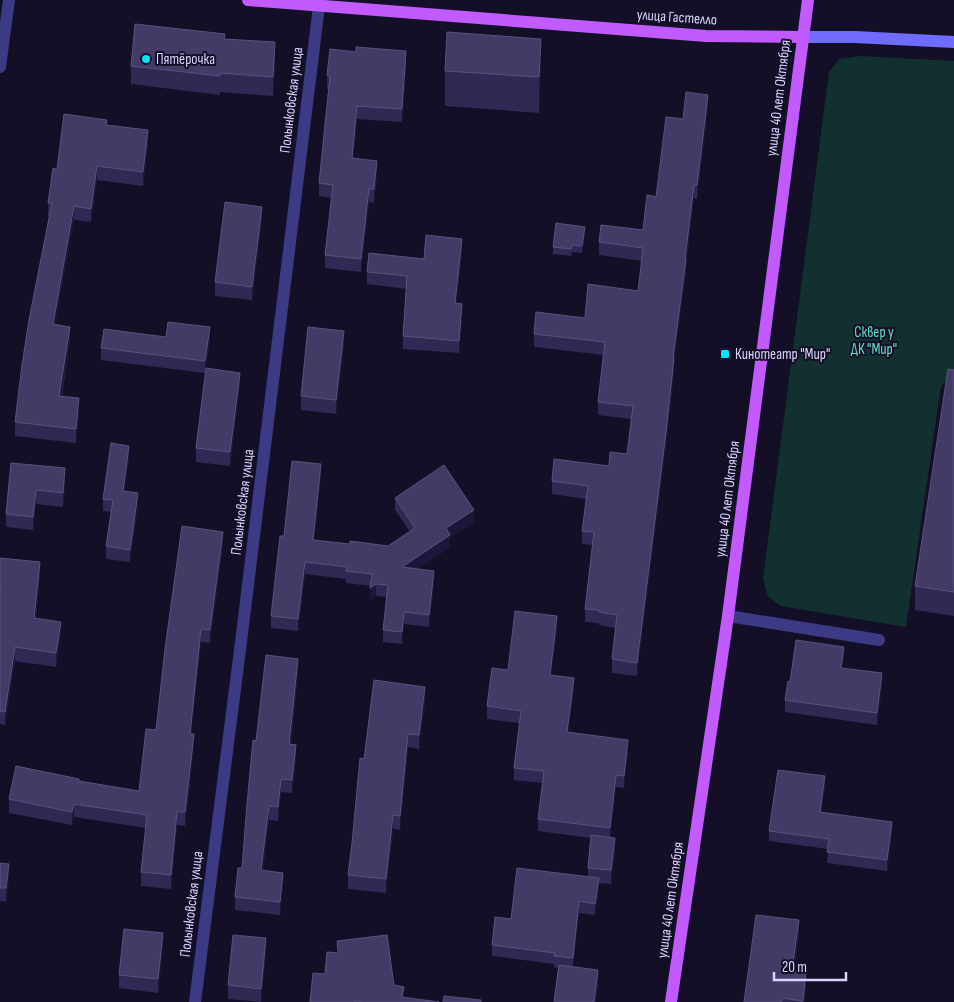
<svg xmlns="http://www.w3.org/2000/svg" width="954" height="1002" font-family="'Sofia Sans Condensed',sans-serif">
<rect width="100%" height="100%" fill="#130f26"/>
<!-- green -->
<path fill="#12302f" d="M861,56L954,61V373L941,386L906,627L781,606L768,597L763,579L829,72L839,59Z"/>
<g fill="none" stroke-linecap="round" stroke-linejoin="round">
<!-- street -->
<g stroke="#3d3a85" stroke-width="12">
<path d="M0,67L9,0"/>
<path d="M728,616L879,640"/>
<path d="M195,1002L241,642L319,6"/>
</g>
<!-- secondary -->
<path stroke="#6f6bff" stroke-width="12" d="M802,37H855L954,42"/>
<!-- primary -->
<g stroke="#c25bff" stroke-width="12">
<path d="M248,0L706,36L802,37"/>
<path d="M671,1002L728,616L808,0"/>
</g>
</g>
<!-- wall -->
<g fill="#312854">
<path d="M225,39L275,61L273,96L220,92V95L131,84V66Z"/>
<path d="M406,64L402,122L357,119L353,158L377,174L374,203L369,202L361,272L325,268V255L331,198L319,196V183L329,89H327V75Z"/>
<path d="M445,71L541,74L539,113L445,106Z"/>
<path d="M708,108L697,199L694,198L686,265V273L674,359V371L666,445L637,676L612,673V659L615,628L599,625V623L585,622V609L593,545L582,544V531L586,499L552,494V481L609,466L627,454L631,419L598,415V402L604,355L534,347V334L585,318L638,291L642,261L599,255V242L643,230L656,197L683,119Z"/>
<path d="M107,125L148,144L143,186L97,180L91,222L74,220L55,325L70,341L62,396L79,412L76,443L15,436V422L49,217L48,216V203L57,169Z"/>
<path d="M262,220L252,300L215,296V282Z"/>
<path d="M585,234L582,253L572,252L571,256L553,254V247Z"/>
<path d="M462,252L456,304L462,317L459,353L403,349V336L407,289L367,284V272L424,259Z"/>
<path d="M210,339L205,373L101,360V348Z"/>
<path d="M344,345L336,414L301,410V396Z"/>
<path d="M954,370V616L915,610V586Z"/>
<path d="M240,386L230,466L196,462V448Z"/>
<path d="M129,458L124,491L138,505L130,562L106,559V546L111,512L103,511V499Z"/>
<path d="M11,463L65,482L63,507L36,504L33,530L6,527V514Z"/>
<path d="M321,476L314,540L350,544L388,546L410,532L395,510V498L474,522L450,537V547L417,569L434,583L429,627L404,624L402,644L383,642V630L387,597L376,596L370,600L371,586L346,583V579L305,574L298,631L271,628V616L284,536Z"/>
<path d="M223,545L210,643L201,642L191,734L194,747L185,826L177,825L171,889L141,886V872L146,828L74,817L72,825L9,813V799L79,781L139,791L156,730Z"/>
<path d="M0,558L40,576L36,618L61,635L56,667L15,661L5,725L0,724Z"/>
<path d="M557,629L551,675L574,690L568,733L628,753L624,788L616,787L610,837L615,852L611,884L599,883V889L595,915L579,913L573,966L598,983L596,1002H554L558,968L554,967V964L492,956V945L511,919L588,876V868L591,838L538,831V819L543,783L514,780V768L519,723L487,719V706L508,670Z"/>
<path d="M844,659L842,668L882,685L877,725L785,712V700L790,682Z"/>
<path d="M298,672L291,744L296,758L292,793L281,792L278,821L269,820L263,870L283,886L280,915L235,910V897L242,868Z"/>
<path d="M425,701L419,749L408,747L400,830L393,829L386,893L348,889V875L364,759Z"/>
<path d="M825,787L821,812L892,832L887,871L827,863L828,849L769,841V831Z"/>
<path d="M0,863L9,877L6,902L0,901Z"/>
<path d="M799,934L794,970L806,986L804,1002H744Z"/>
<path d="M163,946L158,993L119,988V975Z"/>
<path d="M266,952L261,1002L228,999V985Z"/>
</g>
<!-- shaded-wall -->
<g fill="#1d163a">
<path d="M541,39V74L539,113V77Z"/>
<path d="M275,42V61L273,96V77Z"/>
<path d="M406,51V64L402,122V109Z"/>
<path d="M708,95V108L697,199V185Z"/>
<path d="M357,106V119L352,171V158Z"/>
<path d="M148,130V144L143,186V172Z"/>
<path d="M377,161V174L374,203V189Z"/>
<path d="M97,166V180L91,222V209Z"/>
<path d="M694,185V198L686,265V273L674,359V371L666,445L637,676V663Z"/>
<path d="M369,189V202L361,272V259Z"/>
<path d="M74,206V220L53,338V324Z"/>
<path d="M262,207V220L252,300V287Z"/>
<path d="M585,227V234L582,253V246Z"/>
<path d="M462,239V252L455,316V303Z"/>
<path d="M462,304V317L459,353V341Z"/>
<path d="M70,327V341L59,409V396Z"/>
<path d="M210,327V339L205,373V361Z"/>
<path d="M344,331V345L336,414V400Z"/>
<path d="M240,373V386L230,466V452Z"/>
<path d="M79,398V412L76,443V429Z"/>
<path d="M129,446V458L123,503V491Z"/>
<path d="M321,464V476L313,552V540Z"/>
<path d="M65,468V482L63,507V493Z"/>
<path d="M36,490V504L33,530V517Z"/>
<path d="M138,493V505L130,562V550Z"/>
<path d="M474,510V522L450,537V547L402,579V567L446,528Z"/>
<path d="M223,532V545L210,643V630Z"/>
<path d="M40,562V576L34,631V618Z"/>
<path d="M305,562V574L298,631V619Z"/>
<path d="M434,571V583L429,627V615Z"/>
<path d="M376,584V596L370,600V588Z"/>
<path d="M404,612V624L402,644V632Z"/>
<path d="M557,616V629L550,687V675Z"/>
<path d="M61,622V635L56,667V653Z"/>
<path d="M201,629V642L190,747V734Z"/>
<path d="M15,647V661L5,725V712Z"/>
<path d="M844,647V659L841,680V668Z"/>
<path d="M298,659V672L289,758V744Z"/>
<path d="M882,673V685L877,725V713Z"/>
<path d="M574,678V690L567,745V732Z"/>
<path d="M425,687V701L419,749V735Z"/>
<path d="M194,734V747L185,826V812Z"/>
<path d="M408,734V747L400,830V816Z"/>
<path d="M628,740V753L624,788V776Z"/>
<path d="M296,745V758L292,793V780Z"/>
<path d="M616,775V787L610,840V828Z"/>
<path d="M825,776V787L820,822V812Z"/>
<path d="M281,779V792L278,821V807Z"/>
<path d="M74,804V817L72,825V812Z"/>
<path d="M269,806V820L261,884V870Z"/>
<path d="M177,812V825L171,889V875Z"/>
<path d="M393,815V829L386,893V879Z"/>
<path d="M892,822V832L887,871V860Z"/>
<path d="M615,838V852L611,884V870Z"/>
<path d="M9,864V877L6,902V888Z"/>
<path d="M283,873V886L280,915V902Z"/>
<path d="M599,878V889L595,915V904Z"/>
<path d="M579,901V913L573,970V958Z"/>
<path d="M799,920V934L792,984V970Z"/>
<path d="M163,933V946L158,993V979Z"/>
<path d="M266,938V952L261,1002V989Z"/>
<path d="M598,970V983L596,1002H594Z"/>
<path d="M806,972V986L804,1002H803Z"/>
</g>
<!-- building -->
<g fill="#433a66" stroke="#5a527e">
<path d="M135,24L225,34L224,39L275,42L273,77L220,73V76L131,66Z"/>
<path d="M447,32L541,39L539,77L445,71Z"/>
<path d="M356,47L406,51L402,109L357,106L352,158L377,161L374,189H369L361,259L325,255L333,185L319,183L330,76L327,75L330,49L356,52Z"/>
<path d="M686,92L708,95L697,185H694L685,259H686L673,358H674L666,432L637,663L612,659L617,615L599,612V610L585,609L594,532L582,531L588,486L552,481L554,459L609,466L610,452L627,454L633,406L598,402L605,342L534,334L536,312L585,318L588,284L638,291L643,248L599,242L601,225L643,230L647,195L656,197L666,117L683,119Z"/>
<path d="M64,114L107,120L106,125L148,130L143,172L97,166L91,209L74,206L53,324L70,327L59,396L79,398L76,429L15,422L22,365L29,320L52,203H48L53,168L57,169Z"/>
<path d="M225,202L262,207L252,287L215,282Z"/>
<path d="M556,223L585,227L582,246L572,245L571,249L553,247Z"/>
<path d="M426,235L462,239L455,303L462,304L459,341L403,336L407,276L367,272L369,253L424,259Z"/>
<path d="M168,322L210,327L205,361L101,348L104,329L166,337Z"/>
<path d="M308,327L344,331L336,400L301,396Z"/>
<path d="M206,368L240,373L230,452L196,448Z"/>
<path d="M948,369L954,370V592L915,586Z"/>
<path d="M111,443L129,446L123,491L138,493L130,550L106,546L113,500L103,499Z"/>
<path d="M292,461L321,464L313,540L350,544V541L388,546L415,528L395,498L444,465L474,510L446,528L450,535L402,567L434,571L429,615L404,612L402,632L383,630L388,585L376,584L370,588L372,574L346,571L347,567L305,562L298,619L271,616L280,536H284Z"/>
<path d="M11,463L65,468L63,493L36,490L33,517L6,514Z"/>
<path d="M182,526L223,532L210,630L201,629L190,734H194L185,812H177L171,875L141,872L147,815L74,804L72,812L9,799L16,766L79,779V781L139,791L146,729L156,730L165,649Z"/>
<path d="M0,558L40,562L34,618L61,622L56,653L15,647L5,712L0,711V594L1,589H0Z"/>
<path d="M515,611L557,616L550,675L574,678L567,732L628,740L624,776L616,775L610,828L538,819L544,771L514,768L521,711L487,706L492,668L508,670Z"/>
<path d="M796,640L844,647L841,668L882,673L877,713L785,700L788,681L790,682Z"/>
<path d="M266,655L298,659L289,744L296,745L292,780L281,779L278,807L269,806L261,870L283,873L280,902L235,897L238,868H242L247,804L253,740L256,741Z"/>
<path d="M374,680L425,687L419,735L408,734L400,816L393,815L386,879L348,875L352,843L360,758L364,759Z"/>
<path d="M778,770L825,776L820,812L892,822L887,860L827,852L829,839L769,831Z"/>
<path d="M591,835L615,838L611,870L588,868Z"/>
<path d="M0,863L9,864L6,888H0Z"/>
<path d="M517,868L599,878L595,904L579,901L573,958L554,956L555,953L492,945L495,917L511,919Z"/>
<path d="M756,915L799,920L792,970L806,972L803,1001L782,998L781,1002H744Z"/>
<path d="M124,929L163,933L158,979L119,975Z"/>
<path d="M233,935L266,938L261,989L228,985Z"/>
<path d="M387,935L394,985L404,987L402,997L439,1002H364L355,1001V1002H310L313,973L325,974L327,952L338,953L337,941Z"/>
<path d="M559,965L598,970L594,1002H554Z"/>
<path d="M444,996L481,1000V1002H443Z"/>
</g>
<!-- markers -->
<g fill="#00e5ff" stroke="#130f26" stroke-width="2">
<circle cx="146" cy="59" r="5"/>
<rect x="720" y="349" width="10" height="10" rx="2.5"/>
</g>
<g text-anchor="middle" stroke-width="4" stroke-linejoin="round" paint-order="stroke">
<!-- street labels -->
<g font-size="15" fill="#d9d4ff" stroke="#130f26">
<text transform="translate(677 17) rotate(4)" y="5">улица Гастелло</text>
<text transform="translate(778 98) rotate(-83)" y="5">улица 40 лет Октября</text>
<text transform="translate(291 100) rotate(-83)" y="5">Полынковская улица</text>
<text transform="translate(727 499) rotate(-83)" y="5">улица 40 лет Октября</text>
<text transform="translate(242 502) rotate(-83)" y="5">Полынковская улица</text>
<text transform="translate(670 900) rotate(-82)" y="5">улица 40 лет Октября</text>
<text transform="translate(191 904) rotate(-83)" y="5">Полынковская улица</text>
</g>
<!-- poi labels -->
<g font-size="15" fill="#d9d4ff" stroke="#130f26" text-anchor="start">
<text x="156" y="64">Пятёрочка</text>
<text x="735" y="359">Кинотеатр "Мир"</text>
</g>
<!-- park labels -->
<g font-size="15" fill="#5fe0c0" stroke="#130f26">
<text x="874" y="337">Сквер у<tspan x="874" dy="17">ДК "Мир"</tspan></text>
</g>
</g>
<!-- scale -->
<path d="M774 972v8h72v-8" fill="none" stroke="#d9d4ff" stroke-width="2.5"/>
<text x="782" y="972" font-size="15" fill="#d9d4ff" stroke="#130f26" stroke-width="4" paint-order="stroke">20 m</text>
</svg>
